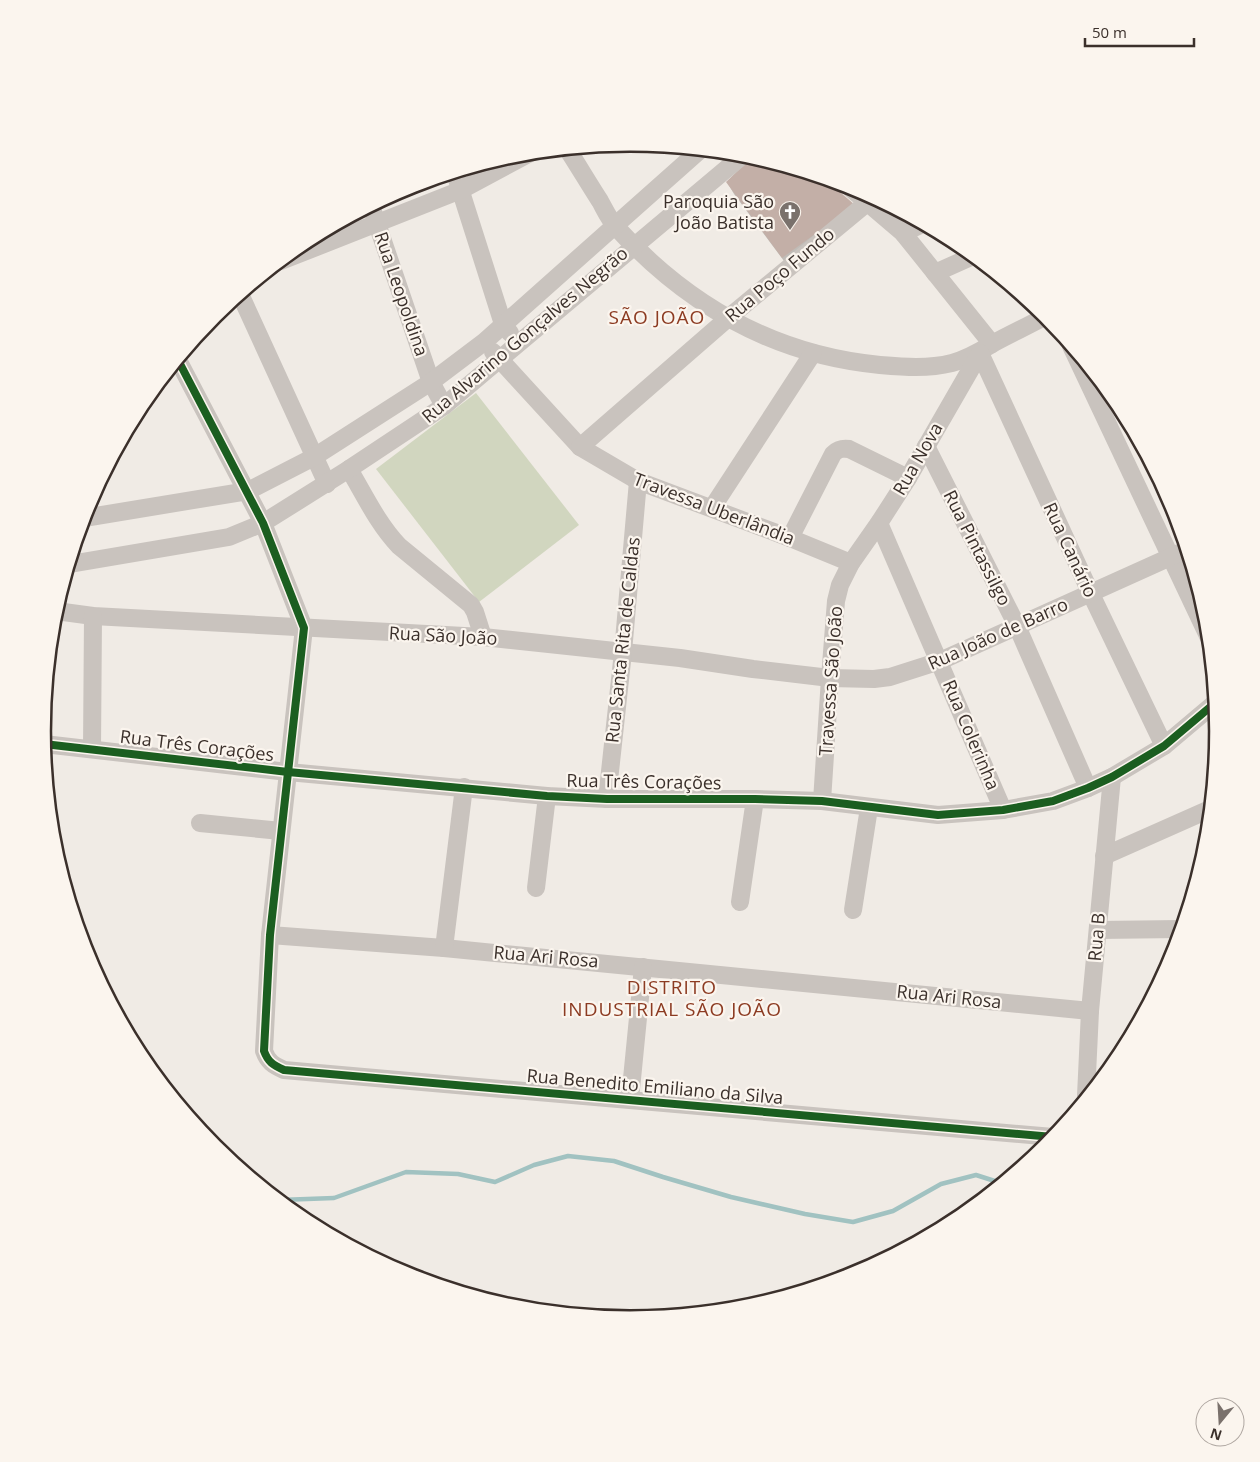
<svg xmlns="http://www.w3.org/2000/svg" width="1260" height="1462" font-family="'Open Sans',sans-serif">
<rect width="100%" height="100%" fill="#f0ebe5"/>
<!-- green -->
<path fill="#d1d6bf" d="M476,393L579,525L479,602L376,469Z"/>
<!-- shadow -->
<g fill="#0003">
<path d="M754,158L823,179L854,205L790,269L734,194L727,182Z"/>
<path d="M889,207L911,218L898,224Z"/>
</g>
<g fill="none" stroke-linecap="round" stroke-linejoin="round">
<!-- stream -->
<path stroke="#a1c2c1" stroke-width="4.5" d="M280,1200L334,1198L406,1172L458,1174L495,1182L534,1165L568,1156L614,1161L663,1177L731,1197L805,1214L853,1222L893,1211L941,1184L976,1175L1001,1183"/>
</g>
<!-- building -->
<g fill="#c3afa7">
<path d="M752,157L826,180L855,205L782,258L726,182Z"/>
<path d="M888,206L900,212L892,216Z"/>
</g>
<g fill="none" stroke-linecap="round" stroke-linejoin="round">
<!-- minor -->
<g stroke="#c9c3be" stroke-width="18">
<path d="M568,150C579,167 589,184 600,201C605,210 609,219 616,227C687,305 774,355 880,365C904,367 928,369 952,363C967,359 979,352 992,344C1010,334 1028,326 1046,316"/>
<path d="M455,173L503,324L510,333"/>
<path d="M849,187L903,233L992,344"/>
<path d="M371,206L431,382L444,406"/>
<path d="M903,233L922,224"/>
<path d="M281,261L461,190L530,153"/>
<path d="M935,273L973,256"/>
<path d="M240,294L327,484"/>
<path d="M1071,346L1208,636"/>
<path d="M493,352L580,447L638,481L790,538L851,563"/>
<path d="M980,353L1091,594L1164,746"/>
<path d="M178,360L263,523L304,628L270,935L264,1051C268,1062 273,1065 284,1070L1053,1137"/>
<path d="M926,446L1017,626L1088,788"/>
<path d="M580,447L727,319L868,202"/>
<path d="M349,469C365,496 378,524 399,546L471,605L475,612L483,637"/>
<path d="M712,508L813,353"/>
<path d="M84,518L248,491L314,457L431,382L484,342L700,150"/>
<path d="M879,523L1003,810"/>
<path d="M790,538L833,454C838,449 842,448 849,449L908,478"/>
<path d="M70,564L229,537L263,523L349,469L444,406L743,155"/>
<path d="M56,611L93,616L483,637L680,658L753,669L830,678L874,679L890,677L940,661L1186,550"/>
<path d="M44,744L288,772L547,796L607,799H755L822,801L938,815L1003,810L1053,801L1088,788L1112,777L1164,746L1215,703"/>
<path d="M92,749L93,616"/>
<path d="M607,799L623,652L638,481"/>
<path d="M822,801L830,678L836,601L840,585L851,563L879,523L908,478L980,353"/>
<path d="M200,823L281,831"/>
<path d="M1104,856L1210,809"/>
<path d="M536,888L547,796"/>
<path d="M740,902L755,799"/>
<path d="M853,910L869,808"/>
<path d="M1098,930L1181,929"/>
<path d="M270,935L444,948L1090,1011"/>
<path d="M444,948L464,787"/>
<path d="M1086,1096L1090,1011L1112,777"/>
<path d="M630,1099L643,967"/>
</g>
<!-- cycleway casing -->
<g stroke="#fbf5ee" stroke-width="11">
<g id="cycleway">
<path d="M178,360L263,523L304,628L270,935L264,1051C268,1062 273,1065 284,1070L1053,1137"/>
<path d="M44,744L288,772L547,796L607,799H755L822,801L938,815L1003,810L1053,801L1088,788L1112,777L1164,746L1215,703"/>
</g>
</g>
<!-- cycleway -->
<use href="#cycleway" stroke="#1b5e20" stroke-width="8"/>
</g>
<!-- icons -->
<defs>
<g id="church-pin" transform="scale(1.125)"><path d="M0 17L-7.5 6A9.5 9.5 0 1 1 7.5 6Z" fill="#7a716c" stroke="#fbf5ee"/><path d="M-1.2-6h2.4v3.5h3.3v2.4h-3.3V6h-2.4V-.1h-3.3v-2.4h3.3Z" fill="#fff"/></g>
</defs>
<g fill-rule="evenodd">
<use href="#church-pin" x="790" y="212"/>
</g>
<g text-anchor="middle" stroke-width="4.5" stroke-linejoin="round" paint-order="stroke">
<!-- poi labels -->
<g font-size="18" fill="#3b302b" stroke="#fbf5ee" text-anchor="end">
<text x="774" y="208">Paroquia São<tspan x="774" dy="21">João Batista</tspan></text>
</g>
<!-- street labels -->
<g font-size="18" fill="#3b302b" stroke="#fbf5ee">
<text transform="translate(780 275) rotate(-40)" y="6">Rua Poço Fundo</text>
<text transform="translate(401 294) rotate(71)" y="6">Rua Leopoldina</text>
<text transform="translate(525 335) rotate(-40)" y="6">Rua Alvarino Gonçalves Negrão</text>
<text transform="translate(918 459) rotate(-60)" y="6">Rua Nova</text>
<text transform="translate(714 509) rotate(21)" y="6">Travessa Uberlândia</text>
<text transform="translate(977 548) rotate(63)" y="6">Rua Pintassilgo</text>
<text transform="translate(1070 550) rotate(65)" y="6">Rua Canário</text>
<text transform="translate(998 634) rotate(-24)" y="6">Rua João de Barro</text>
<text transform="translate(443 636) rotate(3)" y="6">Rua São João</text>
<text transform="translate(623 640) rotate(-84)" y="6">Rua Santa Rita de Caldas</text>
<text transform="translate(831 681) rotate(-86)" y="6">Travessa São João</text>
<text transform="translate(971 735) rotate(67)" y="6">Rua Colerinha</text>
<text transform="translate(197 746) rotate(7)" y="6">Rua Três Corações</text>
<text transform="translate(644 782) rotate(1)" y="6">Rua Três Corações</text>
<text transform="translate(1097 937) rotate(-85)" y="6">Rua B</text>
<text transform="translate(546 957) rotate(5)" y="6">Rua Ari Rosa</text>
<text transform="translate(949 997) rotate(6)" y="6">Rua Ari Rosa</text>
<text transform="translate(655 1087) rotate(5)" y="6">Rua Benedito Emiliano da Silva</text>
</g>
<!-- neighbourhood labels -->
<g font-size="19" letter-spacing="1" fill="#8c3b22" stroke="#fbf5ee">
<text x="657" y="324">SÃO JOÃO</text>
<text x="672" y="994">DISTRITO<tspan x="672" dy="22">INDUSTRIAL SÃO JOÃO</tspan></text>
</g>
</g>
<!-- crop -->
<path d="M0 0H1260V1462H0ZM51 731a579 579 0 1 1 1158 0a579 579 0 1 1-1158 0Z" fill="#fbf5ee" fill-rule="evenodd"/>
<path fill="none" stroke="#3b302b" stroke-width="2.5" d="M51 731a579 579 0 1 1 1158 0a579 579 0 1 1-1158 0Z"/>
<!-- north arrow -->
<g transform="translate(1220 1422) rotate(198)"><circle r="24" fill="#fbf5ee" stroke="#aea6a0"/>
<path d="M0-4L9 19L0 12L-9 19Z" fill="#7a716c"/>
<text y="-8" font-size="14" font-weight="bold" text-anchor="middle" fill="#3b302b">N</text>
</g>
<!-- scale -->
<path d="M1085 38v8h109v-8" fill="none" stroke="#3b302b" stroke-width="2.5"/>
<text x="1092" y="38" font-size="15" fill="#3b302b" stroke="#fbf5ee" stroke-width="4" paint-order="stroke">50 m</text>
</svg>
